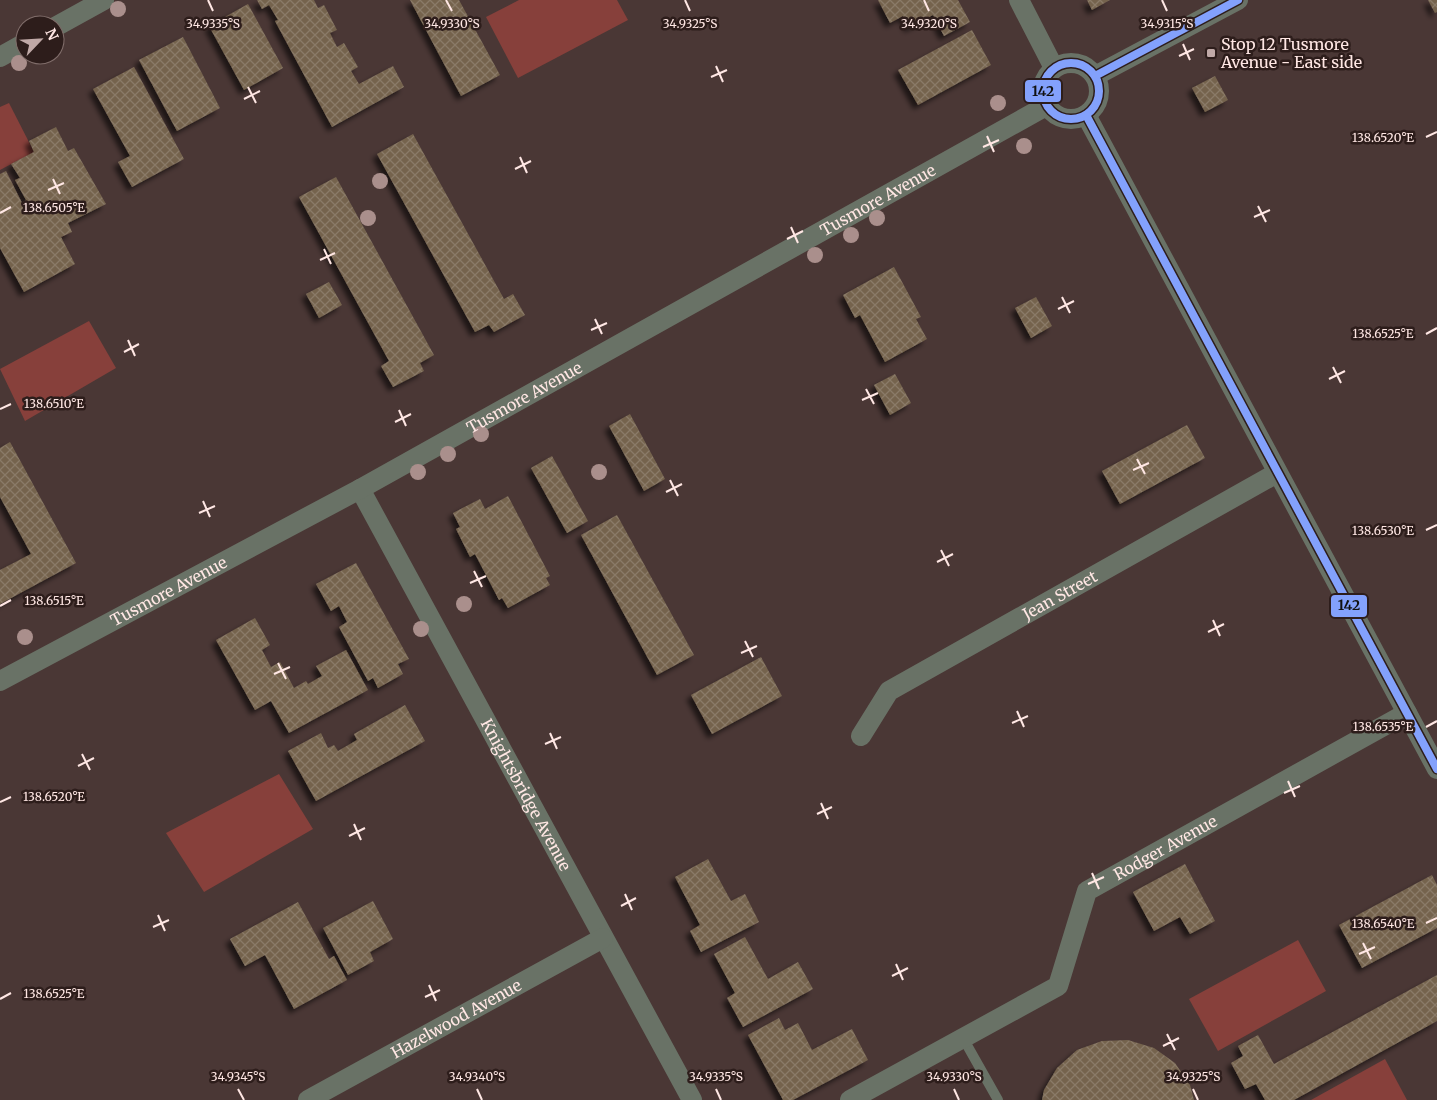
<svg xmlns="http://www.w3.org/2000/svg" width="1437" height="1100" font-family="Merriweather,serif">
<defs>
<pattern id="building-cross-hatch" width="8" height="8" patternUnits="userSpaceOnUse" patternTransform="scale(1.25)"><rect width="8" height="8" fill="#75644e"/><path d="M0 0l8 8M0 8l8-8" fill="none" stroke="#8a7a67"/></pattern>
<filter id="shadow"><feDropShadow dx="-4.5" dy="4.5" stdDeviation="2.5" flood-color="#0009"/></filter>
</defs>
<rect width="100%" height="100%" fill="#4a3735"/>
<!-- pitch -->
<g fill="#87403b">
<path d="M519,0H617L628,20L518,78L486,17Z"/>
<path d="M9,103L34,152L0,170V107Z"/>
<path d="M89,321L116,368L25,421L0,369Z"/>
<path d="M279,774L313,829L204,892L166,833Z"/>
<path d="M1298,940L1326,991L1218,1051L1189,999Z"/>
<path d="M1385,1059L1407,1100H1311Z"/>
</g>
<!-- building -->
<g fill="url(#building-cross-hatch)" filter="url(#shadow)">
<path d="M257,0H314L318,8L324,5L337,30L330,33L337,47L344,43L358,67L351,71L359,84L393,66L404,87L332,127L275,21L278,20L269,5L262,9Z"/>
<path d="M410,0H459L500,75L461,96Z"/>
<path d="M878,0H958L970,22L944,36L933,15L909,28L903,16L890,23Z"/>
<path d="M1087,0H1110L1092,10Z"/>
<path d="M1428,0H1437V12L1435,13Z"/>
<path d="M248,4L283,68L244,90L209,26Z"/>
<path d="M972,30L991,65L918,105L898,70Z"/>
<path d="M183,37L220,108L177,131L139,60Z"/>
<path d="M134,67L184,159L132,187L118,162L130,156L93,89Z"/>
<path d="M1215,76L1228,100L1205,112L1192,88Z"/>
<path d="M56,127L68,151L74,148L106,204L68,223L72,232L61,237L75,264L24,292L0,248V174L6,171L22,203L26,200L15,180L20,178L11,164L34,152L29,141Z"/>
<path d="M413,134L504,299L513,294L525,315L494,332L489,325L475,332L377,154Z"/>
<path d="M336,177L434,355L420,363L424,371L393,387L381,366L389,361L299,197Z"/>
<path d="M894,267L921,317L916,319L927,339L885,362L860,315L855,318L843,295Z"/>
<path d="M329,282L342,305L319,318L306,294Z"/>
<path d="M1036,297L1052,326L1031,338L1015,308Z"/>
<path d="M895,374L911,403L890,415L874,385Z"/>
<path d="M630,414L665,479L644,491L609,426Z"/>
<path d="M1187,425L1205,458L1120,504L1102,471Z"/>
<path d="M10,442L76,563L0,604V570L31,554L0,497V448Z"/>
<path d="M552,456L588,521L567,533L531,468Z"/>
<path d="M508,496L550,576L546,578L550,585L508,608L502,598L499,600L475,554L470,557L456,529L460,527L453,513L480,499L485,509Z"/>
<path d="M617,515L694,655L657,675L581,535Z"/>
<path d="M356,563L409,659L398,664L403,674L378,688L373,678L368,681L339,627L347,622L339,606L331,611L316,584Z"/>
<path d="M255,618L270,645L262,650L271,667L280,662L294,688L306,681L308,684L322,676L316,666L346,650L368,690L289,733L271,701L255,710L216,640Z"/>
<path d="M761,657L782,696L712,734L691,695Z"/>
<path d="M405,705L425,741L316,801L288,751L321,733L328,748L334,745L338,751L357,740L354,734Z"/>
<path d="M708,859L731,901L745,894L759,922L701,952L690,931L700,925L675,877Z"/>
<path d="M1185,864L1215,921L1190,934L1180,917L1154,931L1133,892Z"/>
<path d="M1432,875L1437,885V928L1362,968L1339,925Z"/>
<path d="M373,901L393,939L370,952L374,961L348,975L323,928Z"/>
<path d="M298,902L329,959L334,956L347,980L294,1009L265,955L245,966L230,939Z"/>
<path d="M745,937L768,979L798,962L813,989L743,1027L727,998L735,993L714,954Z"/>
<path d="M1437,975V1021L1294,1100H1265L1256,1084L1245,1089L1231,1063L1243,1056L1238,1046L1258,1035L1274,1064Z"/>
<path d="M779,1018L785,1030L798,1023L812,1050L852,1029L868,1060L793,1100H783L748,1035Z"/>
<path d="M1128,1040L1154,1048L1175,1063L1190,1085L1194,1100H1042L1044,1090L1057,1068L1077,1050L1102,1041Z"/>
</g>
<g fill="none" stroke-linecap="round" stroke-linejoin="round">
<!-- service -->
<path stroke="#697266" stroke-width="10" d="M963,1038L998,1100"/>
<!-- minor -->
<g stroke="#697266" stroke-width="20">
<path d="M1019,0L1054,68"/>
<path d="M55,27L104,0"/>
<path d="M0,57L25,43"/>
<circle cx="1071" cy="91" r="28"/>
<path d="M1095,76L1238,0"/>
<path d="M1086,115L1437,769"/>
<path id="s1" d="M360,489L692,1100"/>
<path id="s2" d="M0,681L360,489L1046,106"/>
<path id="s3" d="M861,736L889,691L1277,473"/>
<path id="s4" d="M308,1100L603,938"/>
<path id="s5" d="M850,1100L1058,986L1087,891L1407,713"/>
</g>
<!-- bus-1 casing -->
<g stroke="#2d1d1b" stroke-width="11">
<g id="bus-1">
<circle cx="1071" cy="91" r="28"/>
<path d="M1095,76L1238,0"/>
<path d="M1086,115L1437,769"/>
</g>
</g>
<!-- bus-1 -->
<use href="#bus-1" stroke="#83a1fc" stroke-width="8"/>
</g>
<!-- trees -->
<g fill="#aa8f8c">
<circle cx="118" cy="9" r="8"/>
<circle cx="19" cy="63" r="8"/>
<circle cx="998" cy="103" r="8"/>
<circle cx="1024" cy="146" r="8"/>
<circle cx="380" cy="181" r="8"/>
<circle cx="368" cy="218" r="8"/>
<circle cx="877" cy="218" r="8"/>
<circle cx="851" cy="235" r="8"/>
<circle cx="815" cy="255" r="8"/>
<circle cx="481" cy="434" r="8"/>
<circle cx="448" cy="454" r="8"/>
<circle cx="418" cy="472" r="8"/>
<circle cx="599" cy="472" r="8"/>
<circle cx="464" cy="604" r="8"/>
<circle cx="421" cy="629" r="8"/>
<circle cx="25" cy="637" r="8"/>
</g>
<!-- ticks -->
<path fill="none" stroke="#ffe7e4" stroke-width="2" d="M208,0L213,11M446,0L452,11M685,0L690,11M924,0L929,11M1162,0L1167,11M1183,44L1190,60M1179,56L1194,49M716,66L723,82M711,77L727,70M248,87L256,103M244,99L260,91M987,136L994,152M1426,137L1437,132M983,147L999,140M520,157L527,173M515,169L531,161M53,179L60,194M48,190L64,183M1258,206L1266,222M0,213L11,207M1254,217L1270,210M791,227L798,243M787,239L803,231M324,249L331,264M320,260L335,253M1062,297L1070,313M1058,309L1074,301M595,319L602,334M591,330L607,323M1426,334L1437,328M128,340L135,356M124,352L139,344M1333,367L1341,383M1329,379L1345,371M866,389L874,404M862,400L878,393M0,409L11,404M399,410L406,426M395,422L411,414M1137,459L1145,474M1133,470L1149,463M670,480L678,496M666,492L682,484M203,501L210,517M199,513L215,506M1426,530L1437,525M941,550L949,566M937,562L953,554M474,571L482,587M470,583L486,576M0,606L11,600M1213,620L1220,636M1208,632L1224,624M745,641L753,657M741,653L757,646M278,663L286,679M274,674L290,667M1017,711L1024,727M1012,723L1028,716M1426,727L1437,721M550,733L557,749M545,744L561,737M82,754L90,770M78,766L94,758M1288,781L1295,797M1284,793L1300,786M0,802L11,797M821,803L828,819M817,814L832,807M354,824L361,840M349,836L365,828M1092,873L1099,889M1088,884L1104,877M625,894L632,910M621,906L636,898M158,915L165,931M1426,923L1437,918M153,927L169,920M1363,943L1371,959M1359,954L1375,947M896,964L903,980M892,976L908,968M429,985L436,1001M425,997L440,990M0,999L11,993M1167,1034L1175,1050M1163,1046L1179,1038M238,1089L244,1100M477,1089L482,1100M716,1089L721,1100M954,1089L959,1100M1193,1089L1198,1100"/>
<!-- markers -->
<rect fill="#c0a9a7" stroke="#2d1d1b" stroke-width="2" x="1206" y="48" width="10" height="10" rx="2.5"/>
<g text-anchor="middle" stroke-width="5" stroke-linejoin="round" paint-order="stroke">
<!-- poi labels -->
<g font-size="16" fill="#ffe7e4" stroke="#2d1d1b" text-anchor="start">
<text x="1221" y="50">Stop 12 Tusmore<tspan x="1221" dy="18">Avenue - East side</tspan></text>
</g>
<!-- street labels -->
<g font-size="16" fill="#ffe7e4" stroke="#2d1d1b">
<text dy="6" stroke="none"><textPath href="#s2" startOffset="1001">Tusmore Avenue</textPath></text>
<text dy="6" stroke="none"><textPath href="#s2" startOffset="596">Tusmore Avenue</textPath></text>
<text dy="6" stroke="none"><textPath href="#s2" startOffset="191">Tusmore Avenue</textPath></text>
<text dy="6" stroke="none"><textPath href="#s3" startOffset="249">Jean Street</textPath></text>
<text dy="6" stroke="none"><textPath href="#s1" startOffset="348">Knightsbridge Avenue</textPath></text>
<text dy="6" stroke="none"><textPath href="#s5" startOffset="426">Rodger Avenue</textPath></text>
<text dy="6" stroke="none"><textPath href="#s4" startOffset="169">Hazelwood Avenue</textPath></text>
</g>
</g>
<g font-size="12" text-anchor="middle" fill="#ffe7e4" stroke="#2d1d1b" stroke-width="5" stroke-linejoin="round" paint-order="stroke">
<text x="213" y="28">34.9335°S</text>
<text x="452" y="28">34.9330°S</text>
<text x="690" y="28">34.9325°S</text>
<text x="929" y="28">34.9320°S</text>
<text x="1167" y="28">34.9315°S</text>
<text x="1383" y="142">138.6520°E</text>
<text x="54" y="212">138.6505°E</text>
<text x="1383" y="338">138.6525°E</text>
<text x="54" y="408">138.6510°E</text>
<text x="1383" y="535">138.6530°E</text>
<text x="54" y="605">138.6515°E</text>
<text x="1383" y="731">138.6535°E</text>
<text x="54" y="801">138.6520°E</text>
<text x="1383" y="928">138.6540°E</text>
<text x="54" y="998">138.6525°E</text>
<text x="238" y="1081">34.9345°S</text>
<text x="477" y="1081">34.9340°S</text>
<text x="716" y="1081">34.9335°S</text>
<text x="954" y="1081">34.9330°S</text>
<text x="1193" y="1081">34.9325°S</text>
</g>
<g stroke="#2d1d1b" stroke-width="2">
<rect x="1024" y="79" width="38" height="24" rx="5" fill="#83a1fc"/>
<rect x="1330" y="594" width="38" height="24" rx="5" fill="#83a1fc"/>
</g>
<g font-size="14" text-anchor="middle" font-weight="bold" fill="#111">
<text x="1043" y="96">142</text>
<text x="1349" y="610">142</text>
</g>
<!-- north arrow -->
<g transform="translate(40 40) rotate(65)"><circle r="24" fill="#2d1d1b" stroke="#816e6b"/>
<path d="M0-4L9 19L0 12L-9 19Z" fill="#c0a9a7"/>
<text y="-8" font-size="14" font-weight="bold" text-anchor="middle" fill="#ffe7e4">N</text>
</g>
</svg>
